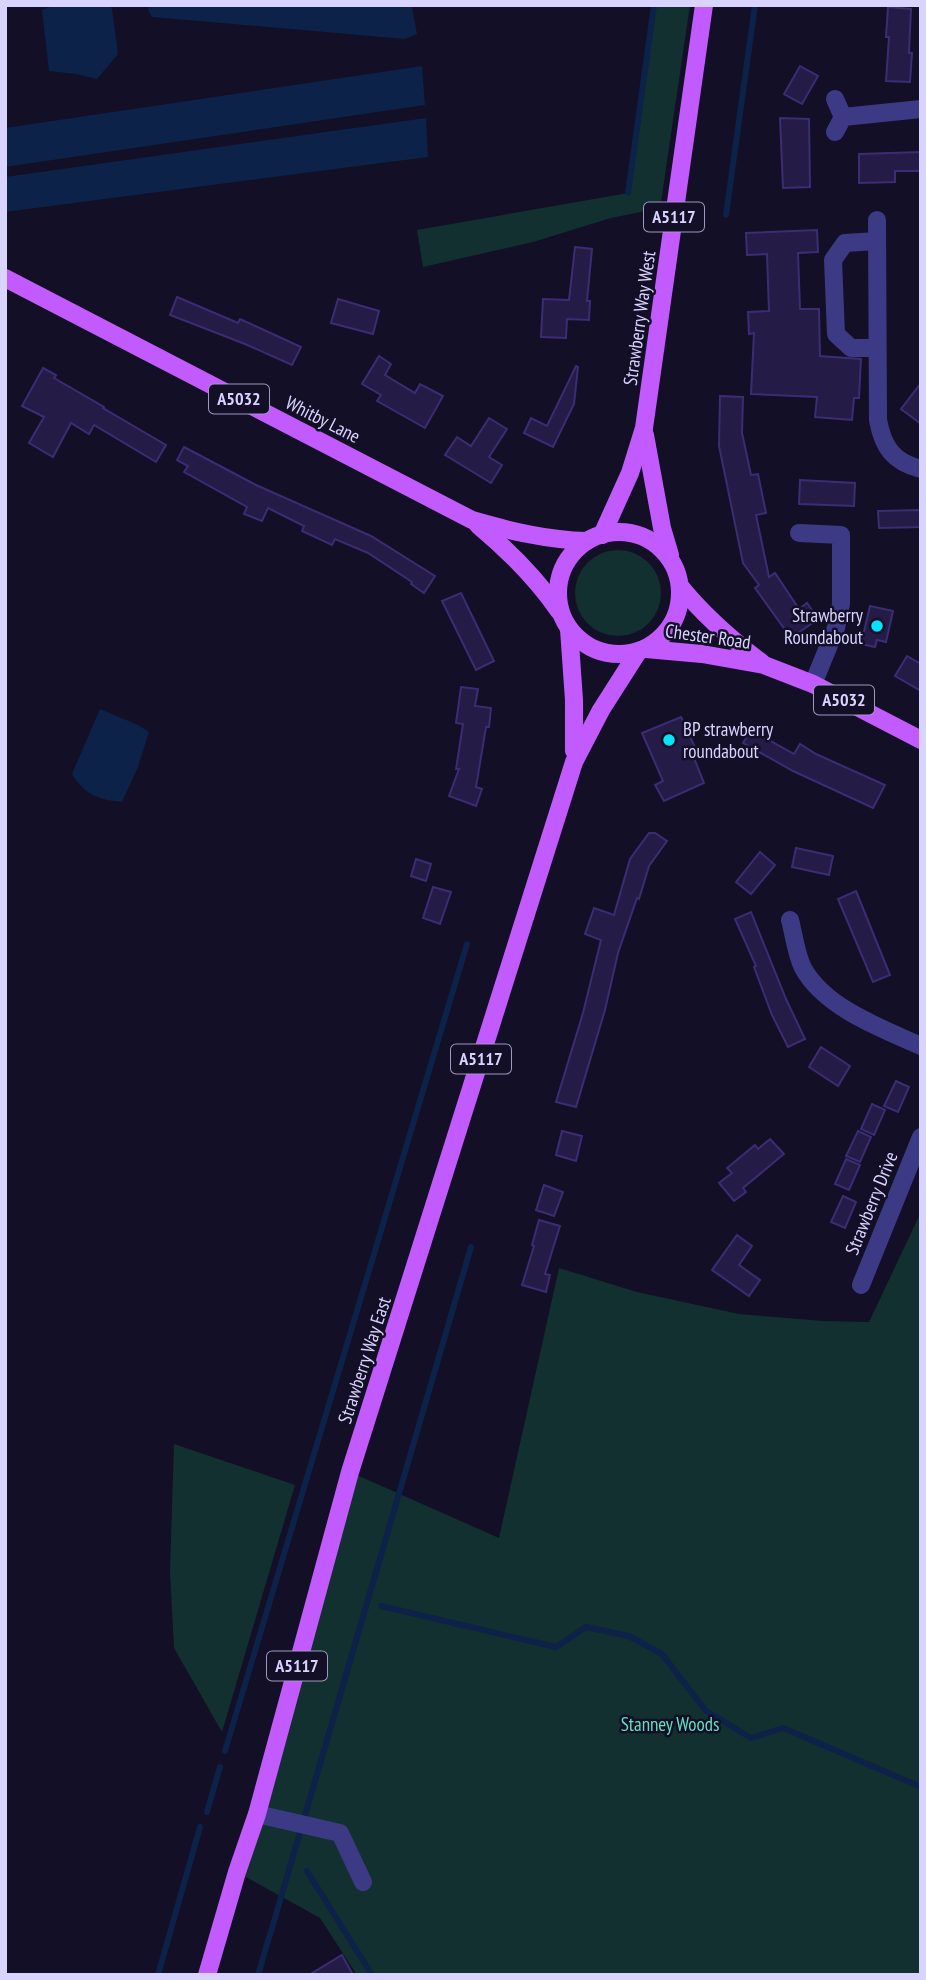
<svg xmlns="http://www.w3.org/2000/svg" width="926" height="1980" font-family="'PT Sans Narrow',sans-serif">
<rect width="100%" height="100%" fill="#130f26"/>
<!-- green -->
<g fill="#12302f">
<path d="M654,5H690L661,202L641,212L611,218L533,242L423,267L417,230L628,193Z"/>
<circle cx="618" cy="593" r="43"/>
<path d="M921,1212V1975H357L320,1918L237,1872L350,1472L499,1538L559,1268L637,1292L739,1314L823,1321L869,1322Z"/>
<path d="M174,1444L295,1485L222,1732L174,1648L170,1571Z"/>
</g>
<!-- water -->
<g fill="#0c2248">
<path d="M55,5H110L112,9L118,54L97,79L76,74L49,71L42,10Z"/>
<path d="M149,5L412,7L417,34L405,39L152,17L148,10Z"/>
<path d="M422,66L425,105L5,167V128Z"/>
<path d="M426,118L428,157L5,212V177Z"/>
<path d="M100,709L138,725L149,732L138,767L122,802C99,800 85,795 72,774Z"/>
</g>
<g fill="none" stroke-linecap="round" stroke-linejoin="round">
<!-- stream -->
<g stroke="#0c2248" stroke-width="6">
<path d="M628,193L654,5"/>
<path d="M726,215L755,5"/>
<path d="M381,1606L556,1647L586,1627L629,1636L662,1654L706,1711L751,1738L783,1728L921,1787"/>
<path d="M225,1751L467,944"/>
<path d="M207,1812L220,1767"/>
<path d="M307,1871L372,1975"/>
<path d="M270,1935L471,1247"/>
<path d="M158,1975L200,1827"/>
<path d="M258,1975L270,1934"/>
</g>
</g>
<!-- building -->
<g fill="#241b47" stroke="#3b2d73" stroke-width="2">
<path d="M888,7L911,9L909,53H912L910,82L886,81L889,37H886Z"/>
<path d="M800,66L818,76L802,104L784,94Z"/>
<path d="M780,118L809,119L810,187L783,188Z"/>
<path d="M921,152V171H895V182L859,183V154Z"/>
<path d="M817,230L818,252L798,253L800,309H819L820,356L861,359L859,398H854L852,420L815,417L817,397L751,394L754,333L749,334L748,312L769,311L767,254L747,255L746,233Z"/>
<path d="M575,247L592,249L587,301H590L589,320L567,319L566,338L541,337L543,299L569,300Z"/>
<path d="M177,297L238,323L240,319L301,347L292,365L245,344L170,315Z"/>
<path d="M338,299L379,311L373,334L331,323Z"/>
<path d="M379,356L391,364L385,375L415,393L420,384L443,396L425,428L377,401L381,395L362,384Z"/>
<path d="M576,366L578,367L574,404L553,447L524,433L531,418L547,426Z"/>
<path d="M43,368L56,375L54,378L104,407L103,408L166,445L156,462L94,425L89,434L71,423L53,457L29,443L44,417L22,406Z"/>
<path d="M921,383V424L901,409Z"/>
<path d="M720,396L743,397L742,433L751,475L758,474L766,513L756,515L769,577L775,573L799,609L807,603L818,619L791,638L755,588L759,585L743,563L719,446Z"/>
<path d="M489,418L507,429L489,457L502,465L491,483L445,455L457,437L471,446Z"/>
<path d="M184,447L256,485L371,536L435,576L424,593L411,584L412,582L368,553L335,539L332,545L302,531L304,526L268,508L262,521L244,514L247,507L184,472L188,466L177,460Z"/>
<path d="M800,480L855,483L854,506L799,504Z"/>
<path d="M920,510L921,527L879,528L878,511Z"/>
<path d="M461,593L494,661L476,670L442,601Z"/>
<path d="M870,606L893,611L886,642L877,640L875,647L861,644Z"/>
<path d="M907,656L921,664V691L895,676Z"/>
<path d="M461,687L478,689L475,706L491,708L489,727H486L476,787L482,789L476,806L449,796L459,769H456L463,724L456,723Z"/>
<path d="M681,717L699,756L694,758L704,783L664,801L655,785L663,781L642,733Z"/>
<path d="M751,730L794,754L800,744L816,754L885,785L873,808L793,771L743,743Z"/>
<path d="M649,833H655L667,841L649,866L639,899L637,898L618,953L605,1010L576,1107L556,1102L583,1013L601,940L585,934L594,908L614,915L630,859Z"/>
<path d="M796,848L833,856L829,875L792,867Z"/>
<path d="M760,852L775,865L751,894L736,882Z"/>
<path d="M416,859L431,864L426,881L411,876Z"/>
<path d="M433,887L451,892L440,924L423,918Z"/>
<path d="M856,891L890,975L873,982L838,899Z"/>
<path d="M751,912L786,999L805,1039L788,1047L772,1015L754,967L756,966L735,919Z"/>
<path d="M821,1047L850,1066L838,1086L809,1067Z"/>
<path d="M896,1081L909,1087L898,1112L884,1106Z"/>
<path d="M872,1104L885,1110L874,1135L861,1129Z"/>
<path d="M562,1131L582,1136L576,1161L556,1155Z"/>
<path d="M858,1131L871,1137L860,1162L846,1156Z"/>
<path d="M770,1139L784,1154L743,1188L746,1192L734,1201L719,1183L732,1173L727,1168L755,1145L758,1149Z"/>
<path d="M846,1159L860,1165L849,1190L835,1184Z"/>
<path d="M544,1185L563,1192L554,1216L536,1210Z"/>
<path d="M843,1196L856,1202L845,1228L831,1222Z"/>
<path d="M539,1220L560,1226L545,1274L550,1275L546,1292L522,1285L534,1246L532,1245Z"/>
<path d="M737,1235L752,1246L739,1265L760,1280L749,1296L712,1270Z"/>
<path d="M342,1955L353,1975H309Z"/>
</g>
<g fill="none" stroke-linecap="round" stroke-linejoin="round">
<!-- minor -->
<g stroke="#3d3a85" stroke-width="18">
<path d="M835,99L843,117"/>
<path d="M835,132L843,117L921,109"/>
<path d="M877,220L878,420C883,447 893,462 921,469"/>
<path d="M877,241L845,243L833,260L836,334L851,348H877"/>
<path d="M799,533L841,535V604L836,628L813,684"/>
<path d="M790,920C794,935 796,954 803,968C825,1008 881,1028 921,1046"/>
<path d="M861,1285L921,1137"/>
<path d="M257,1814L340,1833L363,1882"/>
</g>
<!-- major -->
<g stroke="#c25bff" stroke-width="18">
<path d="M5,278L472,520C510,531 547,540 587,541"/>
<path d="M645,435L662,528L670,555"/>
<path d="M478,525C509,551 536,578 559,611"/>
<circle cx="619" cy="593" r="61"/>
<path d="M602,535L630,473L644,428L704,5"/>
<path d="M680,586C704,616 732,640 762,663"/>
<path d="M569,629L574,700V751"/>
<path d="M646,649L702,654L764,665L813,684L921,740"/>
<path d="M207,1975L237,1872L257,1814L350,1472L574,762L601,710L638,652"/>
</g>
</g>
<!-- markers -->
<g fill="#00e5ff" stroke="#130f26" stroke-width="2.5">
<circle cx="877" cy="626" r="7"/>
<circle cx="669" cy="740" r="7"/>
</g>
<g text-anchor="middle" stroke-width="5" stroke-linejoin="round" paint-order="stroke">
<!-- shield labels -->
<g fill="#130f26" stroke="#9e99be" stroke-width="2">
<rect x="644" y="202.5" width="60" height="29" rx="5"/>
<rect x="209" y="384.5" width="60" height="29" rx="5"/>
<rect x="814" y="685.5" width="60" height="29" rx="5"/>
<rect x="451" y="1044.5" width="60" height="29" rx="5"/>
<rect x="267" y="1651.5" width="60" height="29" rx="5"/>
</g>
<g font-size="18" font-weight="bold" fill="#d9d4ff">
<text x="674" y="223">A5117</text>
<text x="239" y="405">A5032</text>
<text x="844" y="706">A5032</text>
<text x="481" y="1065">A5117</text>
<text x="297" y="1672">A5117</text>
</g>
<!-- street labels -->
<g font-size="19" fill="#d9d4ff" stroke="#130f26">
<text transform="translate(639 318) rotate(-82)" y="7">Strawberry Way West</text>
<text transform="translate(323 419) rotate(27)" y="7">Whitby Lane</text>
<text transform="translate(708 636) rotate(8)" y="7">Chester Road</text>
<text transform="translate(871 1203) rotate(-68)" y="7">Strawberry Drive</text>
<text transform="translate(364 1360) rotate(-72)" y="7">Strawberry Way East</text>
</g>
<!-- poi labels -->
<g font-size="19" fill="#d9d4ff" stroke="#130f26" text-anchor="end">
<text x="863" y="622">Strawberry<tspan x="863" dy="22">Roundabout</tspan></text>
<text x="683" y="736" text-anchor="start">BP strawberry<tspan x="683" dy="22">roundabout</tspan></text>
</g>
<!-- park labels -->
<g font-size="19" fill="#5fe0c0" stroke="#130f26">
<text x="670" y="1731">Stanney Woods</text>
</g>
</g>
<!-- border -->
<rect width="926" height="1980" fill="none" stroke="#d9d4ff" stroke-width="14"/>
</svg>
